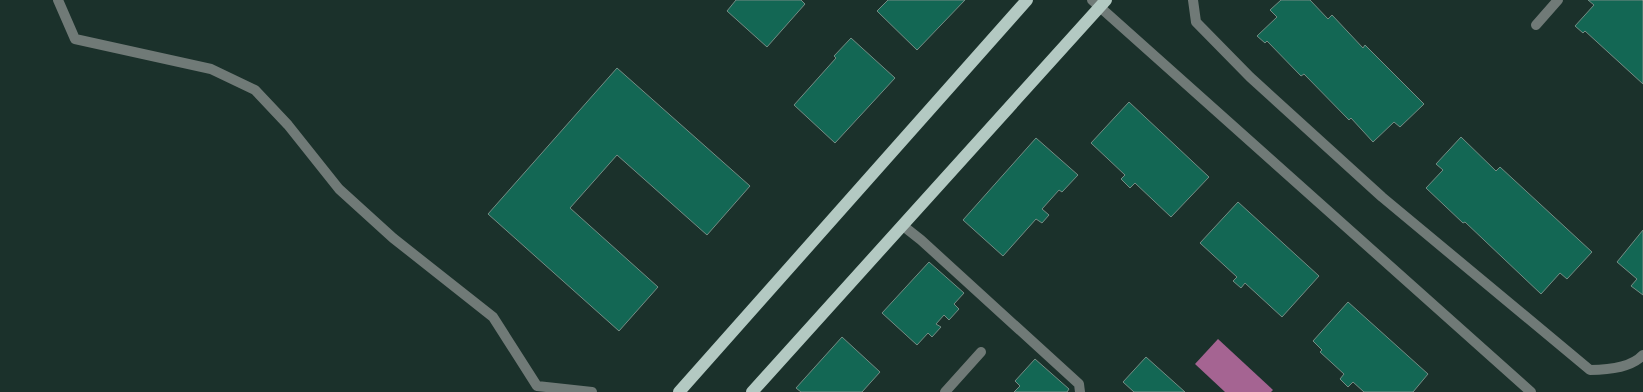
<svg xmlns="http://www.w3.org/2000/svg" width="1643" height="392" font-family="'Exo 2',sans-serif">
<rect width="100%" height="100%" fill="#1b312b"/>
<!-- water -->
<path fill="#a56492" d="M1218,339L1273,390L1271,392H1225L1195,364Z"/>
<!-- building -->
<g fill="#136754" stroke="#748c84">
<path d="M736,0H801L805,4L767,47L727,11Z"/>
<path d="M888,0H965L917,50L877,11Z"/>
<path d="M1281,0H1310L1328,19L1332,15L1363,48L1365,45L1424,104L1400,127L1394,122L1373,142L1351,118L1349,120L1304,74L1301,76L1267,41L1265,43L1257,36L1277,17L1270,10Z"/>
<path d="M1588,0H1642L1643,1V84L1585,31L1583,33L1575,26L1594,5Z"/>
<path d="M851,38L895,78L835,143L794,105L836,58L834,56Z"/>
<path d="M617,68L750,186L707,235L617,155L570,208L658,287L619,331L488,214Z"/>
<path d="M1129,102L1209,177L1171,217L1135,183L1130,188L1121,179L1125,175L1091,143Z"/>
<path d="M1461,137L1496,171L1500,167L1592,252L1567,279L1560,273L1541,294L1465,222L1463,223L1426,188L1443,170L1436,164Z"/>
<path d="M1036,138L1078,175L1062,192L1059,190L1042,209L1049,215L1042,223L1036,219L1003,256L963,220Z"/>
<path d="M1238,202L1319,276L1282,317L1245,283L1241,288L1233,281L1237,277L1200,243Z"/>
<path d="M1643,230V295L1631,286L1637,279L1617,262Z"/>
<path d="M929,262L964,293L954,304L959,309L949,320L944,315L936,324L941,327L932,337L928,333L917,345L882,313Z"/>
<path d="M1348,302L1428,374L1413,392H1364L1353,382L1348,387L1340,379L1344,374L1320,352L1322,350L1313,341Z"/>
<path d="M842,337L880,372L862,392H801L796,388Z"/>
<path d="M1146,357L1185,392H1134L1123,382Z"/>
<path d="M1035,359L1069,389L1067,392H1014L1020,386L1015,381Z"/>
</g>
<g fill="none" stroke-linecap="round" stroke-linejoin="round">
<!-- service -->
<g stroke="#707a77" stroke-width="10">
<path d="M1193,0L1196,22L1250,77L1382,197L1590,370C1607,370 1631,368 1643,355"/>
<path d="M1536,25L1558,0"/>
<path d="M902,225L921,240L1079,384L1080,392"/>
<path d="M945,392L981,352"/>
</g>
<!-- minor -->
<g stroke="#707a77" stroke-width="10">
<path d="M58,0L75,39L211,69L255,90L288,125L339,189L393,238L493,317L537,386L592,392"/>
<path d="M1092,0L1531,392"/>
</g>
<!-- primary -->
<g stroke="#b3c9c2" stroke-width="12">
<path d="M679,392L1027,0"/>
<path d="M752,392L1106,0"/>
</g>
</g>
</svg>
